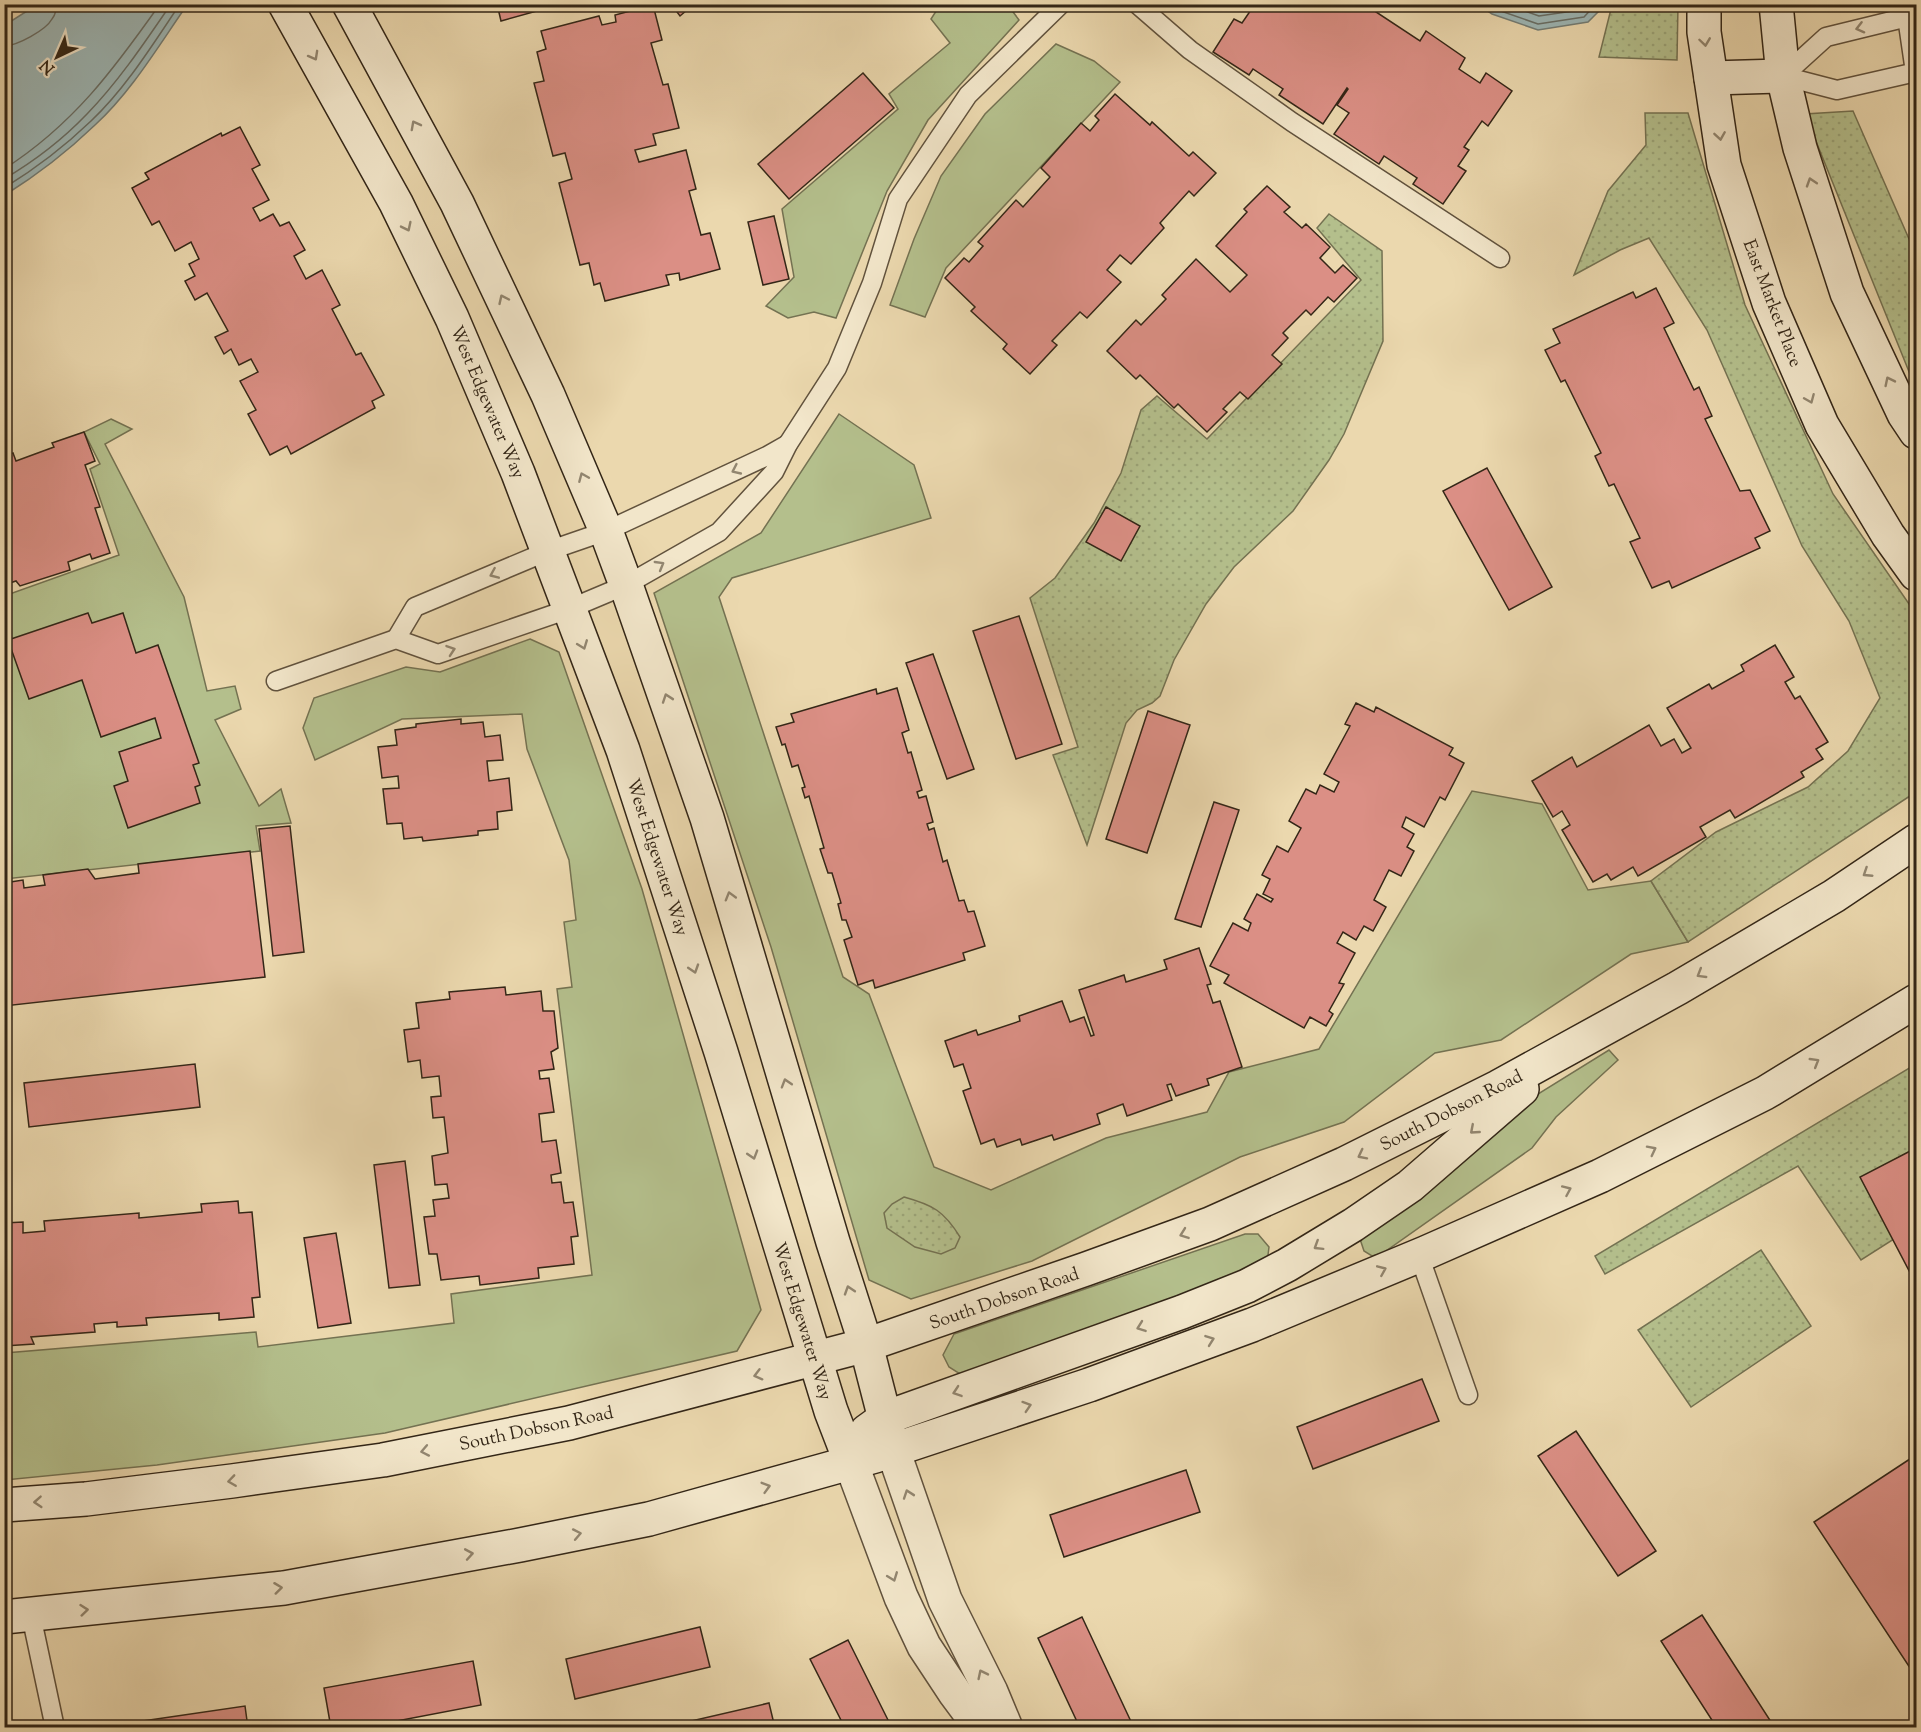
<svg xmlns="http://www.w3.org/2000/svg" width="1921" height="1732" font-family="'Sorts Mill Goudy',serif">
<defs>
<pattern id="park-dots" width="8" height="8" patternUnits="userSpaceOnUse" patternTransform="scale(1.5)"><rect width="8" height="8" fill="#b4bf8c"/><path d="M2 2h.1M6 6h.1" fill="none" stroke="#9ba478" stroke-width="1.8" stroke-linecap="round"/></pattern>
</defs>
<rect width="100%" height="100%" fill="#ebd8ae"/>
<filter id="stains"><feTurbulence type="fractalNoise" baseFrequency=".00333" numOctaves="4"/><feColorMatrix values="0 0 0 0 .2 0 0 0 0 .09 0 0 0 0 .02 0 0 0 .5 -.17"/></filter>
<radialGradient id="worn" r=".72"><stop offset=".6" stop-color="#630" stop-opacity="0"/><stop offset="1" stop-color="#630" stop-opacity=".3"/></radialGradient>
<!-- grass -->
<g fill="#b4bf8c" stroke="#747252" stroke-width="1.5">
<path d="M940,5H1008L1019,20L928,120L887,191L836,318L814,312L788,318L766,306L794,277L782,209L898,109L889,94L950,43L931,19Z"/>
<path d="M1056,44L1094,61L1120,82L946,268L925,317L890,305L914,239L941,176L985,114Z"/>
<path d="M839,414L914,465L931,518L732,578L719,597L843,977L869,994L934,1167L991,1190L1106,1138L1207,1112L1229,1072L1319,1049L1472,791L1542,804L1588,890L1651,881L1688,942L1631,954L1501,1040L1435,1053L1344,1122L1240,1157L1032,1261L911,1299L869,1280L771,947L654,593L761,533Z"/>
<path d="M111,419L132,429L105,444L184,597L207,691L235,686L241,709L215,720L259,806L281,789L291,823L256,826L260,851L5,879L4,596L119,555L90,469L100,464L84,432Z"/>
<path d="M530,639L559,652L642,889L761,1310L737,1351L385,1433L157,1465L5,1480V1353L256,1332L258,1347L454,1323L451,1294L592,1275L557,989L572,987L564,922L576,920L569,860L527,749L522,714L402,719L315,760L303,728L314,698L406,667L440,672Z"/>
<path d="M1609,1050L1618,1060L1556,1117L1532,1148L1383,1253L1372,1256L1364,1251L1360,1239L1443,1180L1525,1102Z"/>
<path d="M1245,1234H1258L1269,1247L1267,1263L1240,1278L960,1374L949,1367L943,1355L954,1334Z"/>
</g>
<!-- park -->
<g fill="url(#park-dots)" stroke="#747252" stroke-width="1.5">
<path d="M1612,5H1678L1677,60L1599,57Z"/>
<path d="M1853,111L1916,255V389L1805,114Z"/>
<path d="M1645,113H1688L1745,305L1833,494L1916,614V792L1688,942L1651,881L1716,832L1808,787L1848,751L1880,698L1849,621L1802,546L1707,330L1649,238L1620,250L1574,275L1608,191L1646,145Z"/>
<path d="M1329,214L1382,251L1383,341L1344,434L1329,460L1293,511L1234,567L1206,604L1174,660L1160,696L1152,703L1137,710L1126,723L1087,845L1053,755L1078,747L1030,598L1055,578L1094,523L1121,473L1141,410L1157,396L1207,439L1361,280L1317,228Z"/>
<path d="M1916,1064V1148L1861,1178L1894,1239L1861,1260L1798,1166L1605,1274L1595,1256Z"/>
<path d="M904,1197C933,1205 944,1211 960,1237L955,1248L941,1254L915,1247L887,1228L884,1213L892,1204Z"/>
<path d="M1761,1250L1811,1326L1691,1407L1638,1330Z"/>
</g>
<!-- water -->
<g fill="#9db7b6" stroke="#737d76" stroke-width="1.5">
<path d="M38,4L187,5C159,45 132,91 95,125C68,151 37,175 5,195V25Z"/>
<path d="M1479,5H1605L1588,22L1538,30L1492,14Z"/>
</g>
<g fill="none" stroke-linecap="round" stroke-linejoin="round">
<!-- shore -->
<g stroke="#686e66" stroke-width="1.5">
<path d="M1489,4L1495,9L1538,24L1584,17L1596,4"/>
<path d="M1505,4L1539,16L1580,10L1586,4"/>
<path d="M4,46C17,46 46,30 52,19C56,14 56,10 56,4"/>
<path d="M4,169C73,125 114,69 160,4"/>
<path d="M4,179C33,162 64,138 87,114C119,81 145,42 171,4"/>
<path d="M4,188C35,169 65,146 91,121C126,88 153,44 180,4"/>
</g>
</g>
<!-- building -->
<g fill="#db8f85" stroke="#332617" stroke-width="1.5">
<path d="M497,4H562L501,21Z"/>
<path d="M671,4H694L680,16Z"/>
<path d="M1255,4L1262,8L1264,4H1377L1373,10L1420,41L1426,31L1465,58L1459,69L1480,83L1486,73L1512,91L1488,126L1482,121L1464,147L1469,150L1458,166L1466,171L1443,204L1413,184L1417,178L1384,156L1379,164L1334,134L1349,113L1337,105L1348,89L1347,88L1323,124L1279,95L1283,89L1253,69L1249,75L1213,52L1234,19L1242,23Z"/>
<path d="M653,5L662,40L651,43L663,85L668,84L679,128L653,134L656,145L635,150L639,162L686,150L696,189L689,191L701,235L710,233L720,269L680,280L679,273L666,275L669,285L605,301L600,283L594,285L589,263L580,265L559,183L572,179L565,153L553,156L534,83L544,81L537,52L546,49L541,31L599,16L602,25L616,22L615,15Z"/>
<path d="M863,73L894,108L789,199L758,164Z"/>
<path d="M1115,94L1150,125L1152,122L1189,156L1193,152L1216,173L1194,196L1189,191L1160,223L1164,228L1131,264L1120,255L1107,270L1121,282L1087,318L1080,312L1052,341L1057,345L1030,374L1003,349L1007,344L971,311L975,307L945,278L964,258L969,262L983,246L978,242L1016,200L1023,207L1050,177L1041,168L1081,123L1090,131L1099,120L1095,116Z"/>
<path d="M240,127L260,165L252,169L269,200L253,208L260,221L273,214L280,226L289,222L305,250L294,256L306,279L322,270L340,305L332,309L356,355L361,353L384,395L372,401L375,408L291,454L287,446L270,455L248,414L256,410L240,381L258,372L251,359L239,365L231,349L224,354L215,337L228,331L207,293L195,300L185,281L195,276L189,264L199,259L191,242L175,251L159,221L152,225L132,188L149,179L145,173L221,133L222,136Z"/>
<path d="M1267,186L1290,207L1284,212L1302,228L1306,224L1330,247L1320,258L1335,273L1343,265L1357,278L1334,302L1328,297L1311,315L1306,310L1283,333L1288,338L1272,355L1282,364L1248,399L1240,392L1223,409L1227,412L1207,432L1178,404L1174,408L1140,375L1136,379L1107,351L1136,320L1141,325L1166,299L1162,295L1196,259L1230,292L1247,275L1216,246L1247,212L1244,209Z"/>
<path d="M774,216L789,279L763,285L748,222Z"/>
<path d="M1656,288L1674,323L1664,328L1694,390L1699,387L1712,416L1705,419L1740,491L1750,490L1770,531L1755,538L1760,548L1672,588L1669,581L1652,588L1630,542L1640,538L1614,484L1609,486L1595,456L1601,453L1565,380L1561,382L1545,350L1560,343L1553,329L1633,292L1636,298Z"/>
<path d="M84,432L95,461L85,465L100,507L95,508L110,553L92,559L90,554L68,562L70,570L20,586L16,581L4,585V456L13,453L16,461L54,447L52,443Z"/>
<path d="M1487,468L1552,587L1509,610L1443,491Z"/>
<path d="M1106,507L1140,526L1121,561L1086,542Z"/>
<path d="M88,613L92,623L123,613L136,653L158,645L199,763L193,765L200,785L195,787L200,803L128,828L114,786L128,781L119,752L161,738L155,718L101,737L82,680L29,699L8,640Z"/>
<path d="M1019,616L1062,744L1016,759L973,631Z"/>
<path d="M1775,645L1794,677L1785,682L1795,699L1800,696L1828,742L1816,749L1823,759L1801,772L1804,777L1735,818L1730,810L1700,827L1706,837L1638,876L1633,867L1611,880L1607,874L1593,882L1562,830L1570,825L1562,811L1553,817L1532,781L1572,757L1577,767L1649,725L1661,746L1674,739L1682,753L1691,748L1667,708L1709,684L1712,689L1744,671L1741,665Z"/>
<path d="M933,654L974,769L947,779L906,663Z"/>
<path d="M897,688L909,730L902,733L908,753L911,752L922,790L917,792L919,798L926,796L933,822L927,824L929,830L934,828L943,862L947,860L959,901L964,900L968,912L974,911L985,946L963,953L965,960L875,988L873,980L858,985L844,940L852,937L846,920H842L838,904L841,903L832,873H828L820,849L824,848L809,796L805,798L802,788L805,787L798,765L792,767L785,744L782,745L776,727L794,722L791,714L876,689L877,694Z"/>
<path d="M1356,703L1374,712L1376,707L1453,748L1449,755L1464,763L1445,800L1440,797L1424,827L1406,817L1402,827L1414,834L1407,847L1414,851L1401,876L1389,870L1374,900L1386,907L1373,931L1364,926L1356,940L1343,932L1337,943L1355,953L1339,983L1344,984L1329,1011L1333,1014L1326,1026L1310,1017L1304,1028L1224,983L1229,975L1210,966L1233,923L1248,931L1251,923L1244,919L1257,894L1271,902L1273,899L1263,894L1270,879L1262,875L1277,846L1288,852L1301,828L1289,821L1306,789L1316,794L1320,785L1334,792L1339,782L1324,774L1350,726L1345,724Z"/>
<path d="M1148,711L1190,725L1147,853L1106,839Z"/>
<path d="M461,719V724L483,722L485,737L500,735L503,760L487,761L489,781L509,778L512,810L497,812L498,829L478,831V835L423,841L422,837L404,839L402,823L387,824L383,789L399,788L398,776L382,778L378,747L397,745L395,730L416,727V724Z"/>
<path d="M1214,802L1239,810L1201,927L1175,919Z"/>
<path d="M290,826L304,952L273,956L259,829Z"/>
<path d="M250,851L265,977L4,1006V883L23,880L24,888L45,885L43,875L88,869L95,879L139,873L138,864Z"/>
<path d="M1199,948L1211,984L1207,985L1213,1003L1220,1001L1242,1067L1207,1079L1209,1085L1176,1096L1171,1084L1167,1085L1172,1100L1127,1116L1123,1104L1097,1114L1100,1124L1054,1140L1052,1135L1022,1145L1020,1139L997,1147L994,1139L981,1144L963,1091L971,1088L963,1064L954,1067L945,1041L976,1030L978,1035L1020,1021L1019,1016L1062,1001L1070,1022L1084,1017L1091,1036L1094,1035L1079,990L1124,975L1126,982L1167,969L1164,960Z"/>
<path d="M505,987L506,995L541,991L543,1011H554L558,1048L551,1052L554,1069L539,1071L540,1079L549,1078L554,1112L539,1114L542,1142L556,1140L561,1173L551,1175L552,1183L561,1182L564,1203L573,1202L578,1236L571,1237L574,1264L538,1268L539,1278L480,1285L479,1276L441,1280L437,1254H429L424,1217L435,1216L433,1200L449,1198L447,1184L435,1185L432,1156L448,1153L444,1117L433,1118L431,1097L441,1096L439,1076L422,1078L420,1060L408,1062L404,1030L419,1028L416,1003L450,999L449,992Z"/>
<path d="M195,1064L200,1107L29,1127L24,1083Z"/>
<path d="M1916,1148V1284L1860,1177Z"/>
<path d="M405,1161L420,1285L389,1288L374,1165Z"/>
<path d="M238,1201L239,1213L252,1212L260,1297L252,1298L254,1317L219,1320V1313L146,1318L147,1325L117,1327V1322L94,1324L95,1332L31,1337L34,1344L4,1346V1223L23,1222V1233L45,1231L44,1221L139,1213V1218L202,1212L201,1204Z"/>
<path d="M336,1233L351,1323L318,1328L304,1238Z"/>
<path d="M1422,1379L1439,1421L1313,1469L1297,1427Z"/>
<path d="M1576,1431L1656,1551L1618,1576L1538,1456Z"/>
<path d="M1916,1455V1677L1814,1522Z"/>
<path d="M1186,1470L1200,1512L1064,1557L1050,1515Z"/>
<path d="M1702,1615L1775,1728H1717L1661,1641Z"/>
<path d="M1082,1617L1134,1728H1080L1038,1638Z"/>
<path d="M700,1627L710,1667L575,1699L566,1659Z"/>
<path d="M848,1640L892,1728H845L810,1659Z"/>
<path d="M473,1661L481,1705L360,1728H331L324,1688Z"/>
<path d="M769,1703L775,1728H661Z"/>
<path d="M245,1706L248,1728H102V1727Z"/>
</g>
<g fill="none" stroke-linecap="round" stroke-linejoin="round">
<!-- lane casing -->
<g stroke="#61523d" stroke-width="21">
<g id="lane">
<path d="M1137,4L1190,50L1292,122L1500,258"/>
<path d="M1907,17L1915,72"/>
<path d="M1783,76L1826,37L1916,15"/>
<path d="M1783,76L1837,90L1916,72"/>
<path d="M396,639L415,607L548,551L606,531L767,456L788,444"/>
<path d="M276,681L396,639L438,654L569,609L626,585L719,532L774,472L788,444L837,368L872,283L898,199L968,95L1061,4"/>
<path d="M1419,1255L1468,1395"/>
<path d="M31,1615L55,1728"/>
</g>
</g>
<!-- street casing -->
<g stroke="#61523d" stroke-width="36">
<g id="street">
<path d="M893,1450L945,1600L991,1692L1006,1728"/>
<path d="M851,1463L901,1597L924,1646L955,1693L981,1728"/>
</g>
</g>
<!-- secondary casing -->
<g stroke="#332617" stroke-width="36">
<g id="secondary">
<path d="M285,4L396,203L452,318L518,473L623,750L721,1052L831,1411L851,1463"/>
<path d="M349,4L457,203L548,395L606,531L626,585L707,818L833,1242L866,1345L893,1450"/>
<path d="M1704,4V32L1724,165L1769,303L1822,425L1888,535L1916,574"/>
<path d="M1776,4L1783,76L1800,148L1847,293L1904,414L1916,432"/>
<path d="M1711,78L1783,76"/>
<path d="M867,1431L885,1418L1182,1312L1247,1286L1287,1265L1353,1225L1410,1186L1522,1089"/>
<path d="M4,1505L86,1499L232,1481L383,1460L569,1423L866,1345L1086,1269L1210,1224L1344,1164L1498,1087L1678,988L1834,896L1916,841"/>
<path d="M4,1617L284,1588L520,1545L649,1519L875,1456L1089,1385L1252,1325L1425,1253L1600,1176L1765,1093L1916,1001"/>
</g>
</g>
<!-- lane -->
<use href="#lane" stroke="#f2e6ca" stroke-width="18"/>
<!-- street -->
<use href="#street" stroke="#f2e6ca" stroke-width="33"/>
<!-- secondary -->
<use href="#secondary" stroke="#f2e6ca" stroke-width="33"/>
</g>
<!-- one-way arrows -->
<defs><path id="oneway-chevron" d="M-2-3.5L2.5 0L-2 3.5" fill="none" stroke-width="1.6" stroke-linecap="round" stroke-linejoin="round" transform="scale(1.5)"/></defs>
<g stroke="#928670">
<use href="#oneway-chevron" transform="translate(1860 28) rotate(166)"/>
<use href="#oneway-chevron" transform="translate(1705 42) rotate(82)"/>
<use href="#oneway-chevron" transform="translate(314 56) rotate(61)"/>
<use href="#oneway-chevron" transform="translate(415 125) rotate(-118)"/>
<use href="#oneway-chevron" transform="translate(1720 136) rotate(81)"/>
<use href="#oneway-chevron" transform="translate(1811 182) rotate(-108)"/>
<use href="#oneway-chevron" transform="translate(407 227) rotate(64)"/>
<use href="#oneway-chevron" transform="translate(503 299) rotate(-115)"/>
<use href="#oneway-chevron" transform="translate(1889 381) rotate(-116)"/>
<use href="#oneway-chevron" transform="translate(1810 399) rotate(67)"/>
<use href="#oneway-chevron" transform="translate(736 470) rotate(155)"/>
<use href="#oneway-chevron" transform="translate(583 477) rotate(-113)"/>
<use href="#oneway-chevron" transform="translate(660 565) rotate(-30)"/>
<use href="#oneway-chevron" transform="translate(494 574) rotate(157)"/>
<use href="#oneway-chevron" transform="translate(583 645) rotate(69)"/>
<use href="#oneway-chevron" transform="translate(451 650) rotate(-19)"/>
<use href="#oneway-chevron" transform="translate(667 698) rotate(-109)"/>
<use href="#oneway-chevron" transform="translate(1867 873) rotate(147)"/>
<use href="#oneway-chevron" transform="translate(730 896) rotate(-106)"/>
<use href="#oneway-chevron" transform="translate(694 969) rotate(72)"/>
<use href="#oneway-chevron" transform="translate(1701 974) rotate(149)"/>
<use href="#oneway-chevron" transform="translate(1815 1062) rotate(-31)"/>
<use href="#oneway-chevron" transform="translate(786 1083) rotate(-107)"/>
<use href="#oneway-chevron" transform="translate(1474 1130) rotate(139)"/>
<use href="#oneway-chevron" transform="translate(1652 1150) rotate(-27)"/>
<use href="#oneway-chevron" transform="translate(753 1155) rotate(73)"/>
<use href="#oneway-chevron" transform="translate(1362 1155) rotate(153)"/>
<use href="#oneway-chevron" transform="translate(1567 1190) rotate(-24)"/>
<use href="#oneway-chevron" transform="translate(1184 1234) rotate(160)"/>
<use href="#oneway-chevron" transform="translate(1318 1246) rotate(148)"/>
<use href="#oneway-chevron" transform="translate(1382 1270) rotate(-23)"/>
<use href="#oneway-chevron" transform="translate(849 1290) rotate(-108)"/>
<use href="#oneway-chevron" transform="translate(1141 1327) rotate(160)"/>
<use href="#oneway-chevron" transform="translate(1210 1340) rotate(-20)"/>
<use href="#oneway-chevron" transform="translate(758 1375) rotate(165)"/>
<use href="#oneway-chevron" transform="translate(957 1392) rotate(161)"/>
<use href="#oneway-chevron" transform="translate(1027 1406) rotate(-18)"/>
<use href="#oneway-chevron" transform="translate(425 1451) rotate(169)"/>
<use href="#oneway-chevron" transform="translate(232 1481) rotate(172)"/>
<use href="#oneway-chevron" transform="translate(766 1487) rotate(-16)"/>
<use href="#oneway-chevron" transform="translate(908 1494) rotate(-109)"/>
<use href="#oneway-chevron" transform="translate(38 1502) rotate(176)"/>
<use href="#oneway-chevron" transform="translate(577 1534) rotate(-11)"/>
<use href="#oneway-chevron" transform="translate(469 1554) rotate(-10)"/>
<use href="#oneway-chevron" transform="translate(893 1577) rotate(69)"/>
<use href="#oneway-chevron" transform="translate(278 1588) rotate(-7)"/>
<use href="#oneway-chevron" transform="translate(84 1610) rotate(-6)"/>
<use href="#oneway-chevron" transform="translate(982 1674) rotate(-116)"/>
</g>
<g text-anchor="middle" stroke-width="6" stroke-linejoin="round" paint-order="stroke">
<!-- street labels -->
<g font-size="18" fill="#332617" stroke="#f2e6ca">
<text transform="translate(1773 303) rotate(69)" y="6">East Market Place</text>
<text transform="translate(488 402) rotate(67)" y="6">West Edgewater Way</text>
<text transform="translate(658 857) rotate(72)" y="6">West Edgewater Way</text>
<text transform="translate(1451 1110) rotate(-27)" y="6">South Dobson Road</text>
<text transform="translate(1004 1298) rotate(-19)" y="6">South Dobson Road</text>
<text transform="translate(803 1321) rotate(73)" y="6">West Edgewater Way</text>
<text transform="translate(536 1428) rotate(-12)" y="6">South Dobson Road</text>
</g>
</g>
<!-- margin -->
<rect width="1921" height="1732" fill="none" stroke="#ebd8ae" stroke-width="24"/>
<rect x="6" y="6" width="1909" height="1720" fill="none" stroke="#332617" stroke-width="3"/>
<rect x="12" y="12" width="1897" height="1708" fill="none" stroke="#332617" stroke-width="1.5"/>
<!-- north arrow -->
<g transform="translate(57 57) rotate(224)" stroke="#f2e6ca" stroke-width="4.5" paint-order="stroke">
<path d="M0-4.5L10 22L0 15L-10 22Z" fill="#332617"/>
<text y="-9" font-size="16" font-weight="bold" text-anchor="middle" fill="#332617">N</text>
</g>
<rect width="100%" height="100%" filter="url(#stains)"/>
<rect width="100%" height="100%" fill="url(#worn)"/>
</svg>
